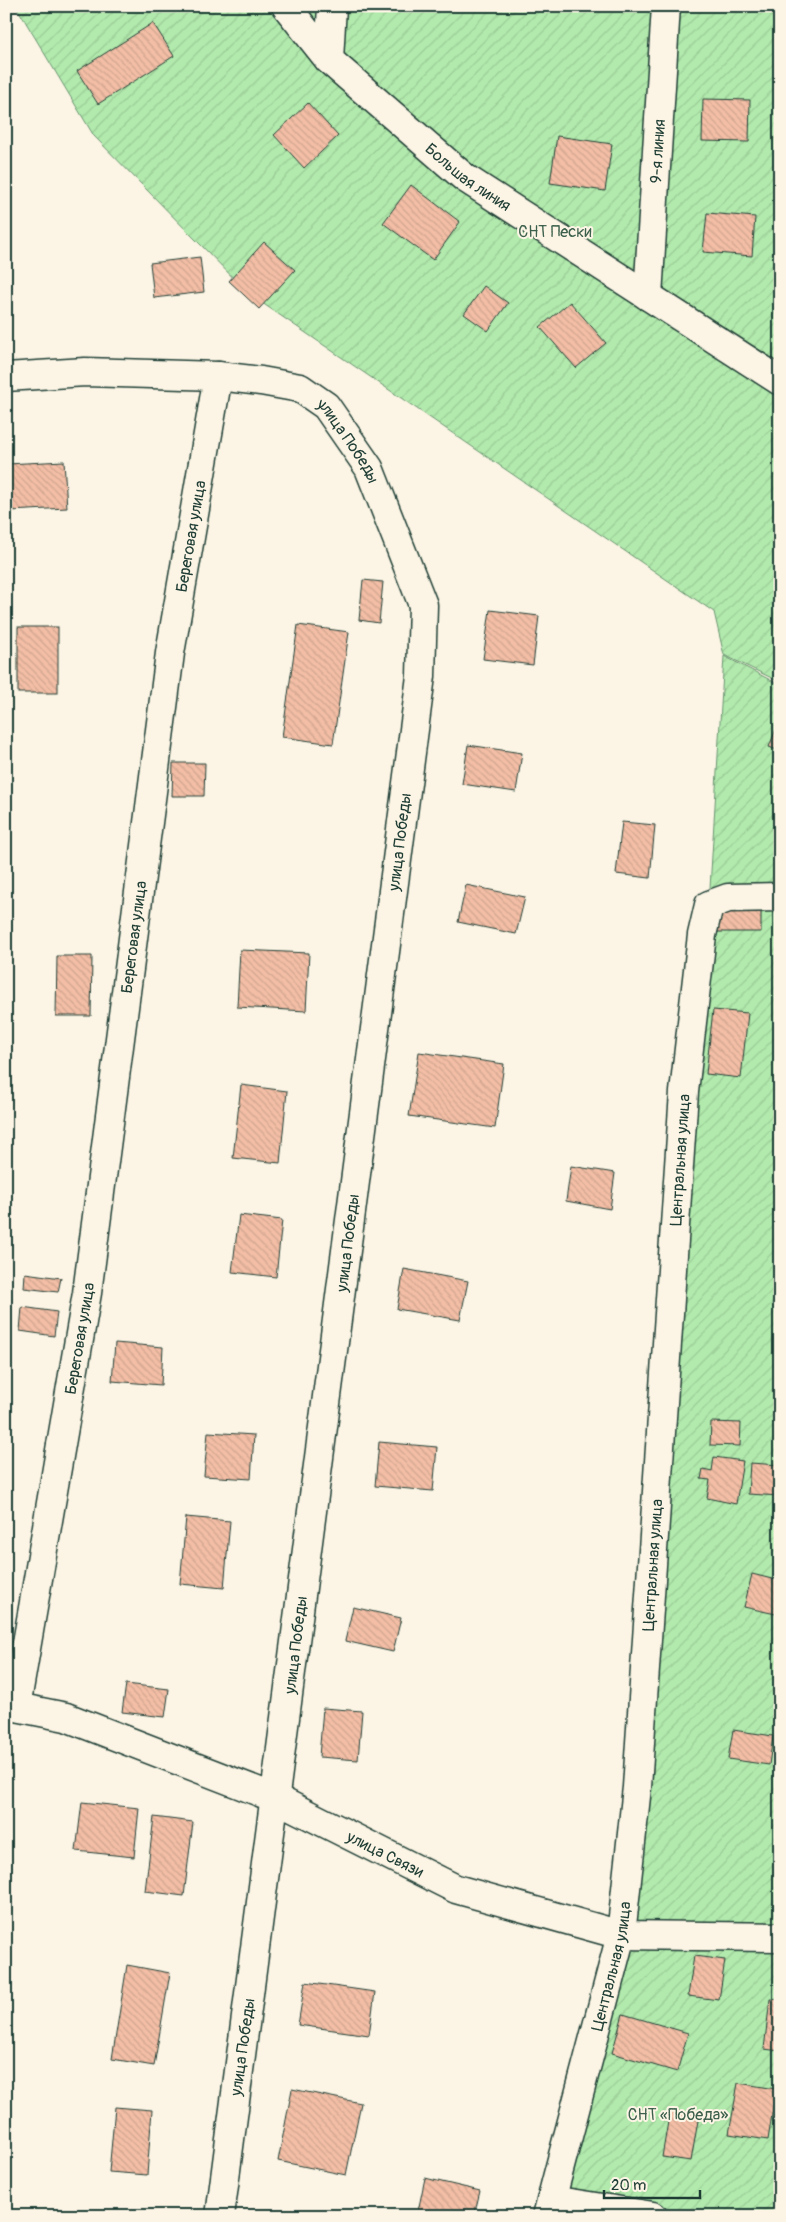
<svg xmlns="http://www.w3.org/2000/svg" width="786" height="2222" font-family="Pangolin,sans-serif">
<defs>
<pattern id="garden-furrows" width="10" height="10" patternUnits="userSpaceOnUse" patternTransform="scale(1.25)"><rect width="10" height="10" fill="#b2eaad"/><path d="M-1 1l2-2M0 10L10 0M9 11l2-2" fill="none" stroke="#99ca95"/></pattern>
<pattern id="building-back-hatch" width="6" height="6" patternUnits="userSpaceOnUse" patternTransform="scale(1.25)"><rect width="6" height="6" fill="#f3bea5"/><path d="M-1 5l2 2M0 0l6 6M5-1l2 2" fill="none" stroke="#d0a48f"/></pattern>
</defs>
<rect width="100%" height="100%" fill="#fcf5e5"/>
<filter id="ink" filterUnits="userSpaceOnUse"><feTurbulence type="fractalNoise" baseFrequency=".02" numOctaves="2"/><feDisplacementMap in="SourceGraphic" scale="10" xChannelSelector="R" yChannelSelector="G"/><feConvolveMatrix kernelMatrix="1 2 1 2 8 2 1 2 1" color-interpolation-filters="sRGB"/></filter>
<g filter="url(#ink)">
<!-- garden -->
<g fill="url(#garden-furrows)" stroke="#689470">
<path d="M16,6H780V682L724,655L714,612L249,294L94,136Z"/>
<path d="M724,656L780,685V2216H547L621,1935L709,905Z"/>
</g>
<!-- building -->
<g fill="url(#building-back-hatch)" stroke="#1f3d34">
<path d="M153,23L174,56L98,104L77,71Z"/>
<path d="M703,99L750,100L749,142L702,141Z"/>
<path d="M308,103L338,136L304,168L274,135Z"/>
<path d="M557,136L612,144L605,191L550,183Z"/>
<path d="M411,185L460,222L433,260L383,223Z"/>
<path d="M707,213L755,217L752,256L703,252Z"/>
<path d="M264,242L295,270L259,309L229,281Z"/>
<path d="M200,257L204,292L154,298L150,263Z"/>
<path d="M484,286L508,303L488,331L464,314Z"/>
<path d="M570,302L606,343L576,368L540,327Z"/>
<path d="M64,461L67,508L10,511L7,464Z"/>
<path d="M363,580L383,582L379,623L359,620Z"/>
<path d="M490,610L539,616L533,665L483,659Z"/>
<path d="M298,625L349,632L333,744L282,737Z"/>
<rect x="18" y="627" width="40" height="66"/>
<path d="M780,719V751L769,747Z"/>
<path d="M468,745L522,753L516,792L462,784Z"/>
<path d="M173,763H205L204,796H172Z"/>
<path d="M622,822L655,825L650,878L616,874Z"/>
<path d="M466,885L525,897L516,934L458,922Z"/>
<path d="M714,905L761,906V932H713Z"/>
<path d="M240,950L309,953L306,1011L237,1007Z"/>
<path d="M57,956H92L91,1016H56Z"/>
<path d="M713,1010L748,1013L741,1078L706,1074Z"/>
<path d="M419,1052L504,1064L495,1128L409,1116Z"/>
<path d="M241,1085L287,1091L280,1163L233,1158Z"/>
<path d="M571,1166L615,1173L610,1209L566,1201Z"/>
<path d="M239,1215L282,1220L276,1277L232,1272Z"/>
<path d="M404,1269L468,1281L460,1320L397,1309Z"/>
<path d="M25,1273L61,1278L58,1292L24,1288Z"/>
<path d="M22,1307L57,1312L54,1336L20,1331Z"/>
<path d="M115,1343L163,1347L161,1385L112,1381Z"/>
<path d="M711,1422L741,1423L740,1446L710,1445Z"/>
<path d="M208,1432L254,1435L251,1479L204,1476Z"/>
<path d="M379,1442L437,1447L433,1491L375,1486Z"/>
<path d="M714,1457L743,1461L736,1504L707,1498L710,1480L701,1479L703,1469L712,1471Z"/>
<path d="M750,1463L780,1465V1496L748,1494Z"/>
<path d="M186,1517L230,1521L224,1588L180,1584Z"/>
<path d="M752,1574L780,1581V1615L744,1607Z"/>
<path d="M353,1607L401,1618L393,1652L345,1641Z"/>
<path d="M126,1684L169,1689L165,1717L122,1712Z"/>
<path d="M323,1708L362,1711L358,1760L319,1757Z"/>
<path d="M733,1730L773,1736L769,1765L728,1759Z"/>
<path d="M82,1802L139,1808L134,1857L76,1851Z"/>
<path d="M154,1817L193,1822L184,1896L145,1891Z"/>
<path d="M694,1956L725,1960L719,2000L688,1996Z"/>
<path d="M127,1965L170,1973L154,2066L112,2059Z"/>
<path d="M305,1982L375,1992L369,2035L298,2025Z"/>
<path d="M770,1999L780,2000V2051L764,2049Z"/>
<path d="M623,2014L688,2033L677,2072L612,2053Z"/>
<path d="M738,2083L776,2089L768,2140L729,2134Z"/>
<path d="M292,2089L361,2103L346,2175L278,2161Z"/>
<path d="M115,2107L152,2110L147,2175L109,2172Z"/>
<path d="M670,2110L699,2115L691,2161L662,2157Z"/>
<path d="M425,2178L480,2191L474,2216H417Z"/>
</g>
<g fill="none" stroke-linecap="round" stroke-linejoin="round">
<!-- minor casing -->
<g stroke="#1f3d34" stroke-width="31">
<g id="minor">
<path id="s1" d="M286,6L329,60L465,178L780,381"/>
<path d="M329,60L332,6"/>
<path id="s2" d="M648,296L666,6"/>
<path id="s3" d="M6,377L85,372L218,376L261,381L300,388L326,406L369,468L423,605L421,676L220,2216"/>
<path id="s4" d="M6,1705L66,1717L275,1798L456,1889L621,1935L780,1937"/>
<path id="s5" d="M16,1707L87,1293L170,653L218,376"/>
<path d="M551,2200L653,2216"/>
<path id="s6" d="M547,2216L621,1935L637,1787L684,1092L702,935L709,905L728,898L780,897"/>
</g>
</g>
<!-- minor -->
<use href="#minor" stroke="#fcf5e5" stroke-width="28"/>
</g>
</g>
<g text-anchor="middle" stroke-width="4" stroke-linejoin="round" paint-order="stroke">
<!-- street labels -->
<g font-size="16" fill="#1f3d34" stroke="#fcf5e5">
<text dy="6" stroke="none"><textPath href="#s2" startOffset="145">9-я линия</textPath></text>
<text dy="6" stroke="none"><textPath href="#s1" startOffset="251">Большая линия</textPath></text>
<text dy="6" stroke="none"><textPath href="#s3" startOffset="368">улица Победы</textPath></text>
<text dy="6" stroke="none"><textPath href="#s5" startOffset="1184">Береговая улица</textPath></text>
<text transform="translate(399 842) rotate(-83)" y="6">улица Победы</text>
<text dy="6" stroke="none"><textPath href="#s5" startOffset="779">Береговая улица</textPath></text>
<text dy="6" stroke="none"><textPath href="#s6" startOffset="1068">Центральная улица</textPath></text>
<text transform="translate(347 1243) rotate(-83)" y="6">улица Победы</text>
<text dy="6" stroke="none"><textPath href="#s5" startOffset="374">Береговая улица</textPath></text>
<text dy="6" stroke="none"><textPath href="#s6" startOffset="662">Центральная улица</textPath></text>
<text transform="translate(295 1645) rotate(-83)" y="6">улица Победы</text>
<text dy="6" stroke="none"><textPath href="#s4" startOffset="409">улица Связи</textPath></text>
<text dy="6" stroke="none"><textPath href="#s6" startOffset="258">Центральная улица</textPath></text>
<text transform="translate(242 2047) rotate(-82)" y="6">улица Победы</text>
</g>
<!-- park labels -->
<g font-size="16" fill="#3c604c" stroke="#fcf5e5">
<text x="555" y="237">СНТ Пески</text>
<text x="678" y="2120">СНТ «Победа»</text>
</g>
</g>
<!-- margin -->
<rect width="786" height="2222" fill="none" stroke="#fcf5e5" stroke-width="25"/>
<rect x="12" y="12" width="761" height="2197" fill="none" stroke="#1f3d34" stroke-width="2" filter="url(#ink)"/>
<!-- scale -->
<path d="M604 2190v8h96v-8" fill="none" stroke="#1f3d34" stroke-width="2.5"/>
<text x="611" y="2190" font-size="15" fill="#1f3d34" stroke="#fcf5e5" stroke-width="4" paint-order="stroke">20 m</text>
</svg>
